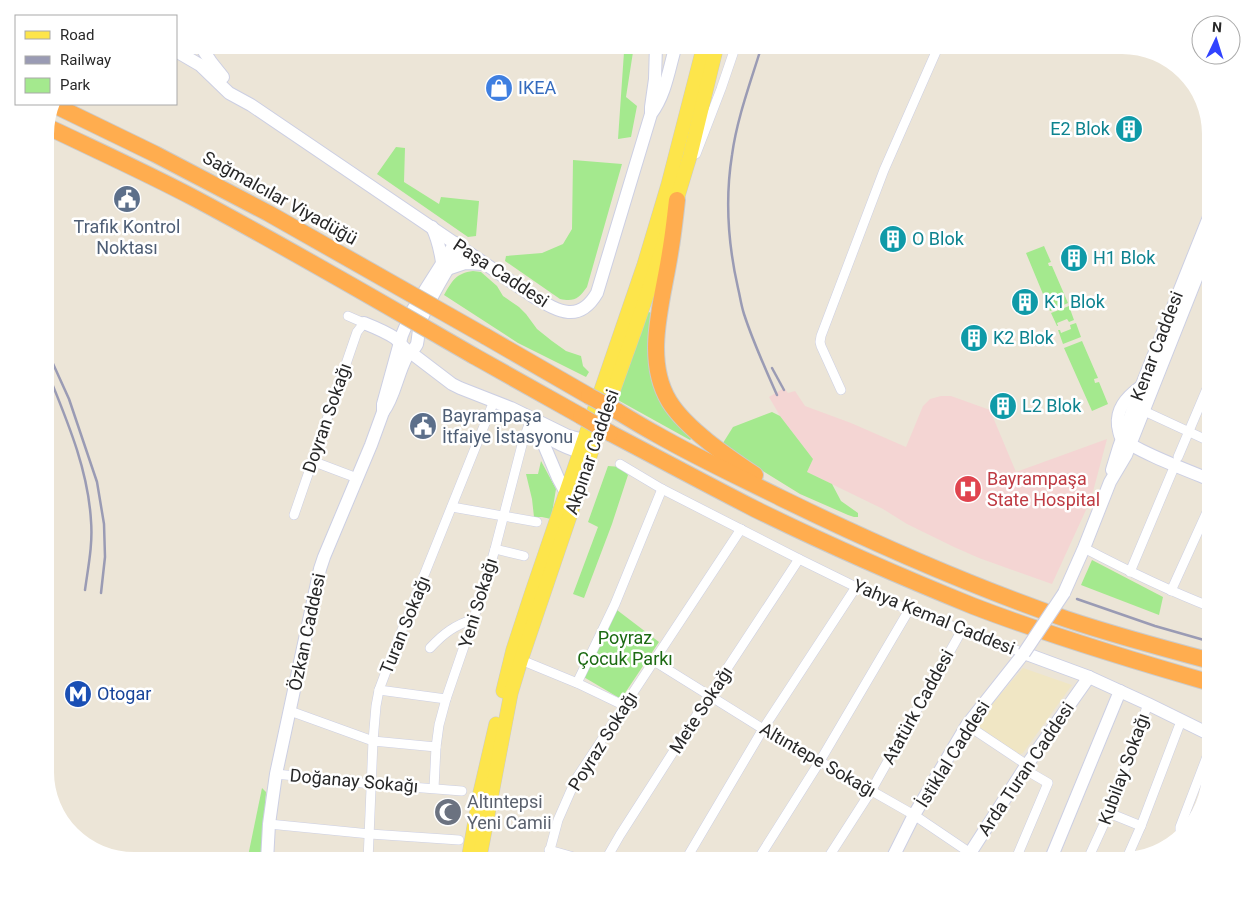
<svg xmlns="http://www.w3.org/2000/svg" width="1256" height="906" font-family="Roboto,sans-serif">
<rect width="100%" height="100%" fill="#ece5d7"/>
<!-- education -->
<path fill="#f0e6c4" d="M1023,668L1072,685L1023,753L1018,755L974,725Z"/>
<!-- medical -->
<path fill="#f4d5d3" d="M784,388L788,393L795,391L805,406L851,423L906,447L923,406L930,399L941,396H951L990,410L1016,472L1107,439L1091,499L1052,584L979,558L954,547L907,524L883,509L807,472L813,459L780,416L769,397Z"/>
<!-- green -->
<g fill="#a4e98e">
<path d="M624,52H633L626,97L637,106L631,137L618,139Z"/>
<path d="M396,147L405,148L404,182L439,204L441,197L479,201L476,236L468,237L377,174Z"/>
<path d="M573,160L622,164L587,287C579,298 575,302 560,299L505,261L506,256L542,253L563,244L572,229Z"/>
<path d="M1044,246L1051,262L1048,263L1049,266H1052L1068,303L1050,311L1026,253Z"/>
<path d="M473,271L481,272L497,286L503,296L519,307L526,314L537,329L552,341L566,351L581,356L583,366L589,372L586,377L518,343L444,295C452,281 456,273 473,271Z"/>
<path d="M1069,306L1074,320L1069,322L1067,319L1057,323L1058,326H1057L1051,313Z"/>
<path d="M647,311L651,313V376L658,397L693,437L690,440L616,399Z"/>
<path d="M1076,323L1081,337L1063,344L1058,330H1060L1061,333L1071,329L1070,325Z"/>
<path d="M1082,341L1098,378L1094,379L1095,383L1099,382L1108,404L1092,411L1064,348Z"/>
<path d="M772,412L780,416L813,459L807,472L832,484L841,501L858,513V517H854L848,515L800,494L726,448L723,443L733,427Z"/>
<path d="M541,461L556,489L551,519L542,517H534L532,499L526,474H538Z"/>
<path d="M608,466L621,467L628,475L612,524L584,598L573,594L598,527L588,522Z"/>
<path d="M1092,560L1163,597L1159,615L1081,585Z"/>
<path d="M617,610L659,642L621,699L582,676Z"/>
<path d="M262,788L266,792L261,861H247Z"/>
</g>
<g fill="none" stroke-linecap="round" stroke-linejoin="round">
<!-- street casing -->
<g stroke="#cccfe3" stroke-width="10">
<g id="street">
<path d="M696,154L721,89L736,45"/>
<path d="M841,390L821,346L820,342L821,336L884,170L939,45"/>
<path d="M1144,411L1211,442"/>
<path d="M1178,457L1211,379"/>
<path d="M312,461L357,478"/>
<path d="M620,464L662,489L799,559L856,587L909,610L1024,653"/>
<path d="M452,507L537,522"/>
<path d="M294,515L357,332L364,323L348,316"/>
<path d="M1084,548C1126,570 1167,590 1211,607"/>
<path d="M495,549L524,556"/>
<path d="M1130,572L1175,465"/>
<path d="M1171,591L1211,503"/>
<path d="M430,648C444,633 455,625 474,619"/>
<path d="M521,660L577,683L625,706"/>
<path d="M654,661L763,729L914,815L982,861"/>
<path d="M577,683L615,604L662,489"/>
<path d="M379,690L446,699"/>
<path d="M290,711L373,741L436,747"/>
<path d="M967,725L1027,765"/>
<path d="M276,774L372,784L462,791"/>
<path d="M434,788L436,747L439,725L446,699L482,594L495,549L523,441L531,419"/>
<path d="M1109,813L1141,826"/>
<path d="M269,824L370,834L459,840"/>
<path d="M1183,834L1180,830V827L1211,746"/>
<path d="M549,850L588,861"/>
<path d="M1126,860L1141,826L1181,721"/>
<path d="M368,861L373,741L376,706L379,690L394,650L494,401"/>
<path d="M547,861L558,820L576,779L741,529"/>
<path d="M605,861L620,835L709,696L799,559"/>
<path d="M685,861L763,729L856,587"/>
<path d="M757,861L820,761L909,610"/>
<path d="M826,861L871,791L962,630"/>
<path d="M1015,861L1048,783L1024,769"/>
<path d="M1087,861L1109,813L1148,704"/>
</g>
</g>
<!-- secondary casing -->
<g stroke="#cccfe3" stroke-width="14">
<g id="secondary">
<path d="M200,45L211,62L223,77"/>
<path d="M176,51L200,65L229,93L251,105L534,297C558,311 579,324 597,293L651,114C666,94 669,68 676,45"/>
<path d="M651,112V107L655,79L656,45"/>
<path d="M432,227C438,239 440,249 442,262"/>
<path d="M455,243L412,311L402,335L383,404V412C395,396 397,374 407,356C410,352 415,349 417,344C419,335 418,327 422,318C432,293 447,270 461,247"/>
<path d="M447,269L465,263L484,264"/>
<path d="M364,323C374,327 386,332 395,338C401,343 403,349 410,352L452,384L460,388L511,408L568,436L584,440"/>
<path d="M1139,388C1126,398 1116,409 1118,426C1119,429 1119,434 1121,437C1130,449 1194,473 1211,480"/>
<path d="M536,426L558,478L566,493"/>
<path d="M538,429C550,441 564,447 580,452"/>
<path d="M1112,470L1119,447L1141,387L1211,212"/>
<path d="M1064,593L1084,548L1110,482L1126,455L1211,241"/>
<path d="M267,861L269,824L276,774L320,569L324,557L371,445L383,412"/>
<path d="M891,861L914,815L967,725L1024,653L1089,677L1148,704L1211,735"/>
<path d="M965,861L1024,769L1089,677"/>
<path d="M1050,861L1120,691"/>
</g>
</g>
<!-- primary casing -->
<g stroke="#cbcbcb" stroke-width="15">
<g id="primary">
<path d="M503,691L513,650L532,592L644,265L668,185L704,45"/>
<path d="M468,861L480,793L496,724"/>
<path d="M479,861L511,693L521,660L576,498L592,450L637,324L657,265L690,156L717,45"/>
</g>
</g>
<!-- highway casing -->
<g stroke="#cbcbcb" stroke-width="18">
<g id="highway">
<path d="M677,200C675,218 673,236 670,253C663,300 643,358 669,401C686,429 728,457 755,475"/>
<path d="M485,336L589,396"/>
<path d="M474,356L581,416"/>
<path d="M617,411C630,419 643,427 656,434C696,457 739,477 781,498C873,543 968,585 1066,619C1114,635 1162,648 1211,661"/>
<path d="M610,433C658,458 706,484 755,509C826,544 899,576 973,606C1051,636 1131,660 1211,683"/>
</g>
</g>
<!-- street -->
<use href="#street" stroke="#fff" stroke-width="9"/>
<!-- secondary -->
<use href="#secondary" stroke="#fff" stroke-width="12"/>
<!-- primary -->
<use href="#primary" stroke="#fde54b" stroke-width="14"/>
<!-- highway -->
<use href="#highway" stroke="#ffad4f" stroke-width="16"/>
<!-- rail -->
<g stroke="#9a9bb4" stroke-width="2.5">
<path d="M762,45C751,81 737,118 732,155C725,199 728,244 738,288C740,296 741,305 744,314C753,342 765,368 777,395"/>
<path d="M45,346L69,399L97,482L104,524L105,557L101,593"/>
<path d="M45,366C65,416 88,467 91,521C93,544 88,568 85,590"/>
<path d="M772,368L784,390"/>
<path d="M1077,599L1155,626L1211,642"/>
<path d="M57,816L58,812"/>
</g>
<!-- secondary-bridge casing -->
<g stroke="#cccfe3" stroke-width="14" stroke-linecap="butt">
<path id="secondary-bridge" d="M1024,653L1064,593"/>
</g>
<!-- highway-bridge casing -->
<g stroke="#cbcbcb" stroke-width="18" stroke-linecap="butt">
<g id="highway-bridge">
<path d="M52,104L155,154L268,213L485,336"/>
<path d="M46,126C96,150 147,173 196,199C290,249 382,303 474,356"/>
<path d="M589,396L617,411"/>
<path d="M581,416L610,433"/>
</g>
</g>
<!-- secondary-bridge -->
<use href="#secondary-bridge" stroke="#fff" stroke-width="12"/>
<!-- highway-bridge -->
<use href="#highway-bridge" stroke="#ffad4f" stroke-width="16"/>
</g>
<!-- icons -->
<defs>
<g id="shop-disc" transform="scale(1.4375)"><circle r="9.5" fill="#3f7fe0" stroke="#fff"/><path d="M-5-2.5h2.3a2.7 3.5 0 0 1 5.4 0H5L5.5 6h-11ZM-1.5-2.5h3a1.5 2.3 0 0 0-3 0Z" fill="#fff"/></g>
<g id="building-disc" transform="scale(1.4375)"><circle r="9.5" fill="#0f9aa8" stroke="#fff"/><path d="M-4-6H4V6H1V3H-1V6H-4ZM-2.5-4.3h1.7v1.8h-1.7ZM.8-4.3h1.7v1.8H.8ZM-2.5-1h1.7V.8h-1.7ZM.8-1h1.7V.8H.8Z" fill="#fff"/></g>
<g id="civic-disc" transform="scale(1.4375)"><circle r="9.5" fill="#5c6f8a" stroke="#fff"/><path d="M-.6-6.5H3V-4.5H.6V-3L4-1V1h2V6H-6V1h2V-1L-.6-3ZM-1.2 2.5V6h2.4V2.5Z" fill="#fff"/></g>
<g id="hospital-disc" transform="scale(1.4375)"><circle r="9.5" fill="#e0444e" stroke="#fff"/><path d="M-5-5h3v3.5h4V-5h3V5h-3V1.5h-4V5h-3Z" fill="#fff"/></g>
<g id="metro-disc" transform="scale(1.4375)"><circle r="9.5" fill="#1a4fb4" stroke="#fff"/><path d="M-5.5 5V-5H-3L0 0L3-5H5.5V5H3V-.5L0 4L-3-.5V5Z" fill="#fff"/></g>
<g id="mosque-disc" transform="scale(1.4375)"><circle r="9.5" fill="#6b7280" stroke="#fff"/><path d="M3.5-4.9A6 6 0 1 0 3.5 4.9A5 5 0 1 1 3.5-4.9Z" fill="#fff"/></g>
</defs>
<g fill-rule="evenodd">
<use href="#shop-disc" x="499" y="88"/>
<use href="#building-disc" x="1129" y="129"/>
<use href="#civic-disc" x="127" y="199"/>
<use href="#building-disc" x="893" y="239"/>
<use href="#building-disc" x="1074" y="258"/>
<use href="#building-disc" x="1025" y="302"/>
<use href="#building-disc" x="974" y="338"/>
<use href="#building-disc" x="1003" y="406"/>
<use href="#civic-disc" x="423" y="426"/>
<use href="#hospital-disc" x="968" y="489"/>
<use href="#metro-disc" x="78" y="694"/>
<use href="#mosque-disc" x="448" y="812"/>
</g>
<g text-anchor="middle" stroke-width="5" stroke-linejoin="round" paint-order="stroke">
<!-- shop labels -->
<g font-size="18" fill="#366cbe" stroke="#fff" text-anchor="start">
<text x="518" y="94">IKEA</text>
</g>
<!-- culture labels -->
<g font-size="18" fill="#0d838f" stroke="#fff" text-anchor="start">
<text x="1110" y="135" text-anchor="end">E2 Blok</text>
<text x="912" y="245">O Blok</text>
<text x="1093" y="264">H1 Blok</text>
<text x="1044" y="308">K1 Blok</text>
<text x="993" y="344">K2 Blok</text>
<text x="1022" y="412">L2 Blok</text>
</g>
<!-- street labels -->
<g font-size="18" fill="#282828" stroke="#fff">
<text transform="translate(280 198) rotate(29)" y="6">Sağmalcılar Viyadüğü</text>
<text transform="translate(501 273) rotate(33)" y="6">Paşa Caddesi</text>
<text transform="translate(1157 346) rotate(-69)" y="6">Kenar Caddesi</text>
<text transform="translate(327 418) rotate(-71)" y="6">Doyran Sokağı</text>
<text transform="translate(592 452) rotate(-71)" y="6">Akpınar Caddesi</text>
<text transform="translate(478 603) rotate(-73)" y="6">Yeni Sokağı</text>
<text transform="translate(934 617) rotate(22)" y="6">Yahya Kemal Caddesi</text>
<text transform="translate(405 625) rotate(-68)" y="6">Turan Sokağı</text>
<text transform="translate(307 632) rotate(-78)" y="6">Özkan Caddesi</text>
<text transform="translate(918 707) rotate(-61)" y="6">Atatürk Caddesi</text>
<text transform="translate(701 710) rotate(-57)" y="6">Mete Sokağı</text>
<text transform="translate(603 741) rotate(-58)" y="6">Poyraz Sokağı</text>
<text transform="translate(953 754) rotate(-58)" y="6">İstiklal Caddesi</text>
<text transform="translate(818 760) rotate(30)" y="6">Altıntepe Sokağı</text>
<text transform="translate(1026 769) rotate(-56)" y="6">Arda Turan Caddesi</text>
<text transform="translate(1124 769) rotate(-70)" y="6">Kubilay Sokağı</text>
<text transform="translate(354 781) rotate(5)" y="6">Doğanay Sokağı</text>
</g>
<!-- service labels -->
<g font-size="18" fill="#4e5e75" stroke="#fff">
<text x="127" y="233">Trafik Kontrol<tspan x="127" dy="21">Noktası</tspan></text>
<text x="442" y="422" text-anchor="start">Bayrampaşa<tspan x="442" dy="21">İtfaiye İstasyonu</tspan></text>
</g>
<!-- health labels -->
<g font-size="18" fill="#be3a42" stroke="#fff" text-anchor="start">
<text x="987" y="485">Bayrampaşa<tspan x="987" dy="21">State Hospital</tspan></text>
</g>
<!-- park labels -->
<g font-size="18" fill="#1c6a12" stroke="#fff">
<text x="625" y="644">Poyraz<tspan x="625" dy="21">Çocuk Parkı</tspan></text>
</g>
<!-- transit labels -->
<g font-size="18" fill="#164399" stroke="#fff" text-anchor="start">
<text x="97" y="700">Otogar</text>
</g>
<!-- worship labels -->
<g font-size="18" fill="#5b616d" stroke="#fff" text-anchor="start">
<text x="467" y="808">Altıntepsi<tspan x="467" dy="21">Yeni Camii</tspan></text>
</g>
</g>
<!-- crop -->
<path d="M0 0H1256V906H0ZM134 54H1122A80 80 0 0 1 1202 134V772A80 80 0 0 1 1122 852H134A80 80 0 0 1 54 772V134A80 80 0 0 1 134 54Z" fill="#fff" fill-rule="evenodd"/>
<!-- legend -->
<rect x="15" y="15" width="162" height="90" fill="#ffffff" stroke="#a9a9a9"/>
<rect x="25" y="31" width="25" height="8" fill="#fde54b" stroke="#a9a9a9"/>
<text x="60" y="40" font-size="15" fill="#282828">Road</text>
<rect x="25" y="56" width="25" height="8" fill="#9a9bb4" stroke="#a9a9a9"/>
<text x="60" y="65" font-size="15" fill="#282828">Railway</text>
<rect x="25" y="78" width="25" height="15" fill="#a4e98e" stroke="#a9a9a9"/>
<text x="60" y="90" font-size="15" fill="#282828">Park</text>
<!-- north arrow -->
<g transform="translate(1216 40) rotate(4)"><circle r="24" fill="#ffffff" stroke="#a9a9a9"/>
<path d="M0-4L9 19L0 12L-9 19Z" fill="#3143ff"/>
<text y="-8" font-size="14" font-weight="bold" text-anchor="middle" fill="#282828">N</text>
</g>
</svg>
